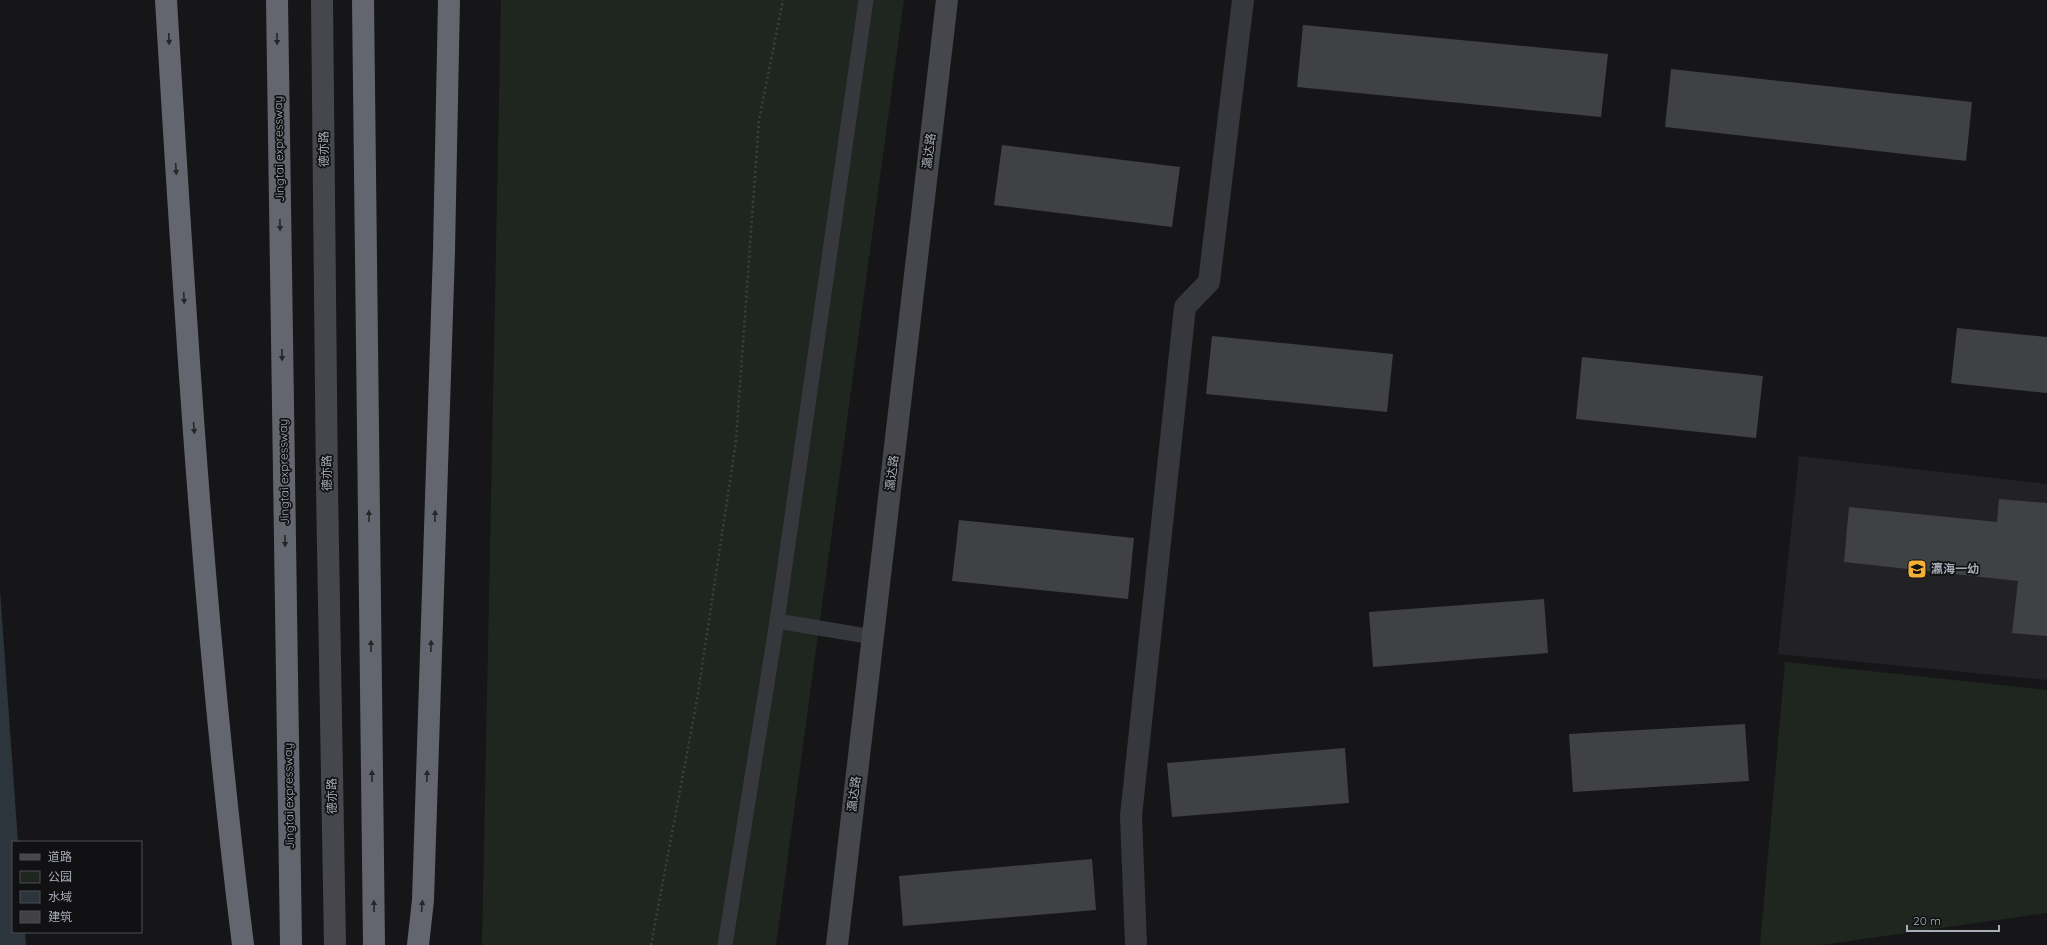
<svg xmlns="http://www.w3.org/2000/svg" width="2047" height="945" font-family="Quicksand,'Noto Sans SC',sans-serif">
<rect width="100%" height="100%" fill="#161618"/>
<!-- built -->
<path fill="#222225" d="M1799,456L2047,484V680L1778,654Z"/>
<!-- green -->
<g fill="#1e261f">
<path d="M501,0H904L776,945H482Z"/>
<path d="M1785,662L2047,690V913L1821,945H1760Z"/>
</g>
<!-- water -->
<path fill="#2c353c" d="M0,591L18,842H13V932H25L26,945H0Z"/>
<!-- building -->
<g fill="#404145">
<path d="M1303,25L1608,54L1601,117L1297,87Z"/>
<path d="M1671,69L1972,102L1966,161L1665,127Z"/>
<path d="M1002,145L1180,167L1172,227L994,205Z"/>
<path d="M1957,328L2047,337V393L1951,383Z"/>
<path d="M1212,336L1393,354L1387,412L1206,394Z"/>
<path d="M1582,357L1763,376L1756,438L1576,419Z"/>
<path d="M1999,499L2047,503V636L2012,633L2018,581L1844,562L1849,507L1997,522Z"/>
<path d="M959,520L1134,538L1128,599L952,581Z"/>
<path d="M1544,599L1548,653L1373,667L1369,612Z"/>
<path d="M1745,724L1749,781L1573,792L1569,734Z"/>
<path d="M1345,748L1349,803L1172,817L1167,763Z"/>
<path d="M1092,859L1096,910L903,926L899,876Z"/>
</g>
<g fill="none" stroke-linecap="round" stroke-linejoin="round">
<!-- path -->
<path stroke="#3d3f44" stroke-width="2.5" stroke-dasharray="2 3" stroke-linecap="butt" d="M651,945L697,700L736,441L759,120L783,0"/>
<!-- lane -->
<g stroke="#37383d" stroke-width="15">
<path d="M866,0L777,621L873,637"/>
<path d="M725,945L777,621"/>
</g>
<!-- street -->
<path stroke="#37383d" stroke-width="22" d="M1136,945L1131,816L1185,307L1209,282L1243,0"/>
<!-- secondary -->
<g stroke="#45474d" stroke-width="22">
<path d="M322,0L327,489L335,945"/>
<path d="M837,945L947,0"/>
</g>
<!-- highway -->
<g stroke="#63666e" stroke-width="22">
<path d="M166,0C185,315 204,631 243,945"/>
<path d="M277,0L291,945"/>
<path d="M363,0L374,945"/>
<path d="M418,945L423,900L444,251L449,0"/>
</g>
</g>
<!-- one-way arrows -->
<defs><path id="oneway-solid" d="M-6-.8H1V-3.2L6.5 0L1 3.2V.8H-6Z"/></defs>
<g fill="#26262a">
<use href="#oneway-solid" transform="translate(169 39) rotate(87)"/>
<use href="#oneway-solid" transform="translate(277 39) rotate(89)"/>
<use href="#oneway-solid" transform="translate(176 169) rotate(87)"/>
<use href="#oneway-solid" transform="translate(280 225) rotate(89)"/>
<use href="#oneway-solid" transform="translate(184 298) rotate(87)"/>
<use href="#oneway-solid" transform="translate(282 355) rotate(89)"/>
<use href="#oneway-solid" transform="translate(194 428) rotate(85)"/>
<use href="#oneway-solid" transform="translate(369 516) rotate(-91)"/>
<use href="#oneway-solid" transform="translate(435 516) rotate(-88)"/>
<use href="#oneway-solid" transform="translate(285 541) rotate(89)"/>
<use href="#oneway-solid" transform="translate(371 646) rotate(-91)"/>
<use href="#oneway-solid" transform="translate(431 646) rotate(-88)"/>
<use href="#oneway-solid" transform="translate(372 776) rotate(-91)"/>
<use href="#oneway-solid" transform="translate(427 776) rotate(-88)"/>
<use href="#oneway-solid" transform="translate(374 906) rotate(-91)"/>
<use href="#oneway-solid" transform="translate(422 906) rotate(-85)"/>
</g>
<!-- icons -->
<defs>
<g id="school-square" transform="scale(1)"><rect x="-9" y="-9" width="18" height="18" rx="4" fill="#f2b134" stroke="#111113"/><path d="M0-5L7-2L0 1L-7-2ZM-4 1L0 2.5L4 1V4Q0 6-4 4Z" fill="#111"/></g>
</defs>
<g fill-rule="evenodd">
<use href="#school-square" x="1917" y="569"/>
</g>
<g text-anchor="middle" stroke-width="3.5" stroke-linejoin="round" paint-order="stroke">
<!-- street labels -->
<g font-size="12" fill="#a8adb8" stroke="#111113">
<text transform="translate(279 149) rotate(-91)" y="4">Jingtai expressway</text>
<text transform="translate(324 149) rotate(-91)" y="4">德亦路</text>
<text transform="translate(929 151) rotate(-83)" y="4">瀛达路</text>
<text transform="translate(284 472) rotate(-91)" y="4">Jingtai expressway</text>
<text transform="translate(327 473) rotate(-91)" y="4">德亦路</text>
<text transform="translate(892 473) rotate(-83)" y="4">瀛达路</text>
<text transform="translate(854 794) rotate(-83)" y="4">瀛达路</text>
<text transform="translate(289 796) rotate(-91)" y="4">Jingtai expressway</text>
<text transform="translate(332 796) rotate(-91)" y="4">德亦路</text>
</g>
<!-- poi labels -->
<g font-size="12" font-weight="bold" fill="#a8adb8" stroke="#111113" text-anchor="start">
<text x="1931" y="573">瀛海一幼</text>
</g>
</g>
<!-- legend -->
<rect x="12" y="841" width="130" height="92" fill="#111113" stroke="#4d4f55"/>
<rect x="20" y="854" width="20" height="6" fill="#45474d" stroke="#4d4f55"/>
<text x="48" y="861" font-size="12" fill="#a8adb8">道路</text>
<rect x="20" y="871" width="20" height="12" fill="#1e261f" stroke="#4d4f55"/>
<text x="48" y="881" font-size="12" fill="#a8adb8">公园</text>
<rect x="20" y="891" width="20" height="12" fill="#2c353c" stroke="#4d4f55"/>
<text x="48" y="901" font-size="12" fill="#a8adb8">水域</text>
<rect x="20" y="911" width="20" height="12" fill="#404145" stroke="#4d4f55"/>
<text x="48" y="921" font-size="12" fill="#a8adb8">建筑</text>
<!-- scale -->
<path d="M1907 925v6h92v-6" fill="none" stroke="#a8adb8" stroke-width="2"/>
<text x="1913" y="925" font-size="12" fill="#a8adb8" stroke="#111113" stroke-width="3" paint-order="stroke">20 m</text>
</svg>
